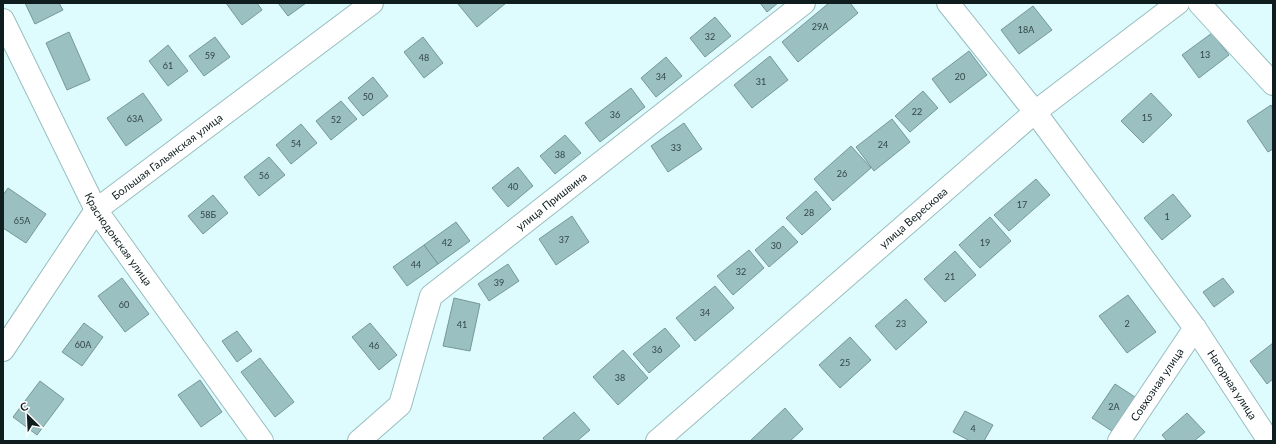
<svg xmlns="http://www.w3.org/2000/svg" width="1276" height="444" font-family="Lato,sans-serif">
<rect width="100%" height="100%" fill="#defcfd"/>
<!-- building -->
<g fill="#9bc0c1" stroke="#759899">
<path d="M25,3H59L63,10L35,24Z"/>
<path d="M226,3H257L262,10L242,25Z"/>
<path d="M278,3H306L288,16Z"/>
<path d="M459,3H506L477,27L458,4Z"/>
<path d="M760,3H778L767,12Z"/>
<path d="M829,3H850L858,13L798,62L782,42Z"/>
<path d="M1033,6L1052,30L1019,54L1001,30Z"/>
<path d="M715,17L731,36L705,57L690,38Z"/>
<path d="M69,32L90,80L67,90L46,43Z"/>
<path d="M1212,33L1229,55L1199,78L1182,55Z"/>
<path d="M215,37L230,57L204,76L189,56Z"/>
<path d="M423,37L443,63L424,78L404,52Z"/>
<path d="M168,45L188,71L168,86L149,61Z"/>
<path d="M969,51L987,75L950,103L932,79Z"/>
<path d="M770,56L788,80L752,108L734,85Z"/>
<path d="M666,57L682,76L656,97L641,78Z"/>
<path d="M373,77L388,96L363,116L348,98Z"/>
<path d="M631,88L645,107L600,142L585,123Z"/>
<path d="M923,91L938,108L910,132L895,116Z"/>
<path d="M143,93L162,120L126,146L107,118Z"/>
<path d="M1151,93L1172,115L1143,143L1121,121Z"/>
<path d="M341,101L357,119L331,140L316,121Z"/>
<path d="M1271,105L1273,109V149L1268,152L1247,121Z"/>
<path d="M892,119L910,142L874,171L856,147Z"/>
<path d="M684,123L702,149L668,172L651,146Z"/>
<path d="M301,124L317,143L291,164L276,145Z"/>
<path d="M565,135L581,153L555,174L540,156Z"/>
<path d="M851,146L871,168L833,201L814,179Z"/>
<path d="M269,157L285,175L259,196L244,177Z"/>
<path d="M518,167L533,186L508,207L492,188Z"/>
<path d="M1036,179L1050,195L1009,231L994,215Z"/>
<path d="M8,188L46,214L26,243L3,228V195Z"/>
<path d="M816,191L831,209L802,235L786,218Z"/>
<path d="M1173,194L1191,216L1162,240L1144,218Z"/>
<path d="M213,195L228,213L203,234L188,216Z"/>
<path d="M572,216L589,242L556,265L539,239Z"/>
<path d="M990,217L1011,241L980,268L959,245Z"/>
<path d="M456,222L470,241L438,264L424,245Z"/>
<path d="M783,226L798,242L769,267L755,250Z"/>
<path d="M424,245L438,264L407,286L393,267Z"/>
<path d="M749,250L764,268L733,295L717,276Z"/>
<path d="M955,251L976,275L945,302L924,279Z"/>
<path d="M508,264L519,281L489,301L478,284Z"/>
<path d="M122,278L149,314L125,332L98,296Z"/>
<path d="M1223,278L1234,292L1214,307L1203,292Z"/>
<path d="M715,286L734,308L695,341L676,318Z"/>
<path d="M1128,295L1156,332L1127,353L1099,316Z"/>
<path d="M454,298L480,304L470,351L443,346Z"/>
<path d="M906,299L927,322L896,350L875,326Z"/>
<path d="M84,323L103,337L82,366L62,352Z"/>
<path d="M370,323L397,355L379,370L352,337Z"/>
<path d="M665,328L680,346L649,373L633,354Z"/>
<path d="M237,331L252,351L237,362L222,341Z"/>
<path d="M850,337L871,360L840,388L819,365Z"/>
<path d="M1273,343V379L1267,384L1250,361Z"/>
<path d="M623,350L648,378L618,405L593,377Z"/>
<path d="M260,358L294,402L275,417L241,372Z"/>
<path d="M200,380L222,412L201,427L178,395Z"/>
<path d="M40,381L64,399L37,435L13,417Z"/>
<path d="M1115,384L1135,397L1112,431L1092,418Z"/>
<path d="M785,408L803,429L790,441H750Z"/>
<path d="M965,411L993,425L984,441H970L953,432Z"/>
<path d="M574,412L590,430L577,441H545L543,438Z"/>
<path d="M1187,413L1205,432L1194,441H1167L1162,435Z"/>
</g>
<g fill="none" stroke-linecap="round" stroke-linejoin="round">
<!-- minor casing -->
<g stroke="#99bdbf" stroke-width="24">
<g id="minor">
<path id="s1" d="M948,3L1035,112L1195,328L1269,441"/>
<path d="M1199,3L1273,84"/>
<path id="s2" d="M3,20L96,210L262,441"/>
<path id="s3" d="M3,350L96,210L372,3"/>
<path id="s4" d="M359,441L400,405L431,296L804,3"/>
<path id="s5" d="M657,441L1035,112L1178,3"/>
<path id="s6" d="M1119,441L1195,328"/>
</g>
</g>
<!-- minor -->
<use href="#minor" stroke="#fff" stroke-width="22"/>
</g>
<g text-anchor="middle" stroke-width="3" stroke-linejoin="round" paint-order="stroke">
<!-- number labels -->
<g font-size="9" fill="#324647">
<text x="820" y="30">29А</text>
<text x="1026" y="33">18А</text>
<text x="710" y="40">32</text>
<text x="1205" y="58">13</text>
<text x="210" y="59">59</text>
<text x="424" y="61">48</text>
<text x="168" y="69">61</text>
<text x="661" y="80">34</text>
<text x="960" y="80">20</text>
<text x="761" y="85">31</text>
<text x="368" y="100">50</text>
<text x="917" y="115">22</text>
<text x="615" y="118">36</text>
<text x="1147" y="121">15</text>
<text x="135" y="122">63А</text>
<text x="336" y="123">52</text>
<text x="296" y="147">54</text>
<text x="883" y="148">24</text>
<text x="676" y="151">33</text>
<text x="560" y="158">38</text>
<text x="842" y="177">26</text>
<text x="264" y="179">56</text>
<text x="513" y="190">40</text>
<text x="1022" y="208">17</text>
<text x="809" y="216">28</text>
<text x="208" y="218">58Б</text>
<text x="1167" y="220">1</text>
<text x="22" y="224">65А</text>
<text x="564" y="243">37</text>
<text x="447" y="246">42</text>
<text x="985" y="246">19</text>
<text x="776" y="249">30</text>
<text x="416" y="268">44</text>
<text x="741" y="275">32</text>
<text x="950" y="280">21</text>
<text x="499" y="286">39</text>
<text x="124" y="308">60</text>
<text x="705" y="316">34</text>
<text x="901" y="327">23</text>
<text x="1127" y="327">2</text>
<text x="462" y="328">41</text>
<text x="83" y="348">60А</text>
<text x="374" y="349">46</text>
<text x="657" y="353">36</text>
<text x="845" y="366">25</text>
<text x="620" y="381">38</text>
<text x="1114" y="410">2А</text>
<text x="973" y="432">4</text>
</g>
<!-- street labels -->
<g font-size="11" fill="#0f1d1e" stroke="#fff">
<text dy="4" stroke="none"><textPath href="#s3" startOffset="257">Большая Гальянская улица</textPath></text>
<text dy="4" stroke="none"><textPath href="#s4" startOffset="321">улица Пришвина</textPath></text>
<text dy="4" stroke="none"><textPath href="#s5" startOffset="340">улица Верескова</textPath></text>
<text dy="4" stroke="none"><textPath href="#s2" startOffset="248">Краснодонская улица</textPath></text>
<text dy="4" stroke="none"><textPath href="#s6" startOffset="68">Совхозная улица</textPath></text>
<text dy="4" stroke="none"><textPath href="#s1" startOffset="476">Нагорная улица</textPath></text>
</g>
</g>
<!-- border -->
<rect width="1276" height="444" fill="none" stroke="#0f1d1e" stroke-width="8"/>
<!-- north arrow -->
<g transform="translate(28 416) rotate(336)" stroke="#ffffff" stroke-width="3" paint-order="stroke">
<path d="M0-3L7 15L0 10L-7 15Z" fill="#0f1d1e"/>
<text y="-6" font-size="11" font-weight="bold" text-anchor="middle" fill="#0f1d1e">С</text>
</g>
</svg>
